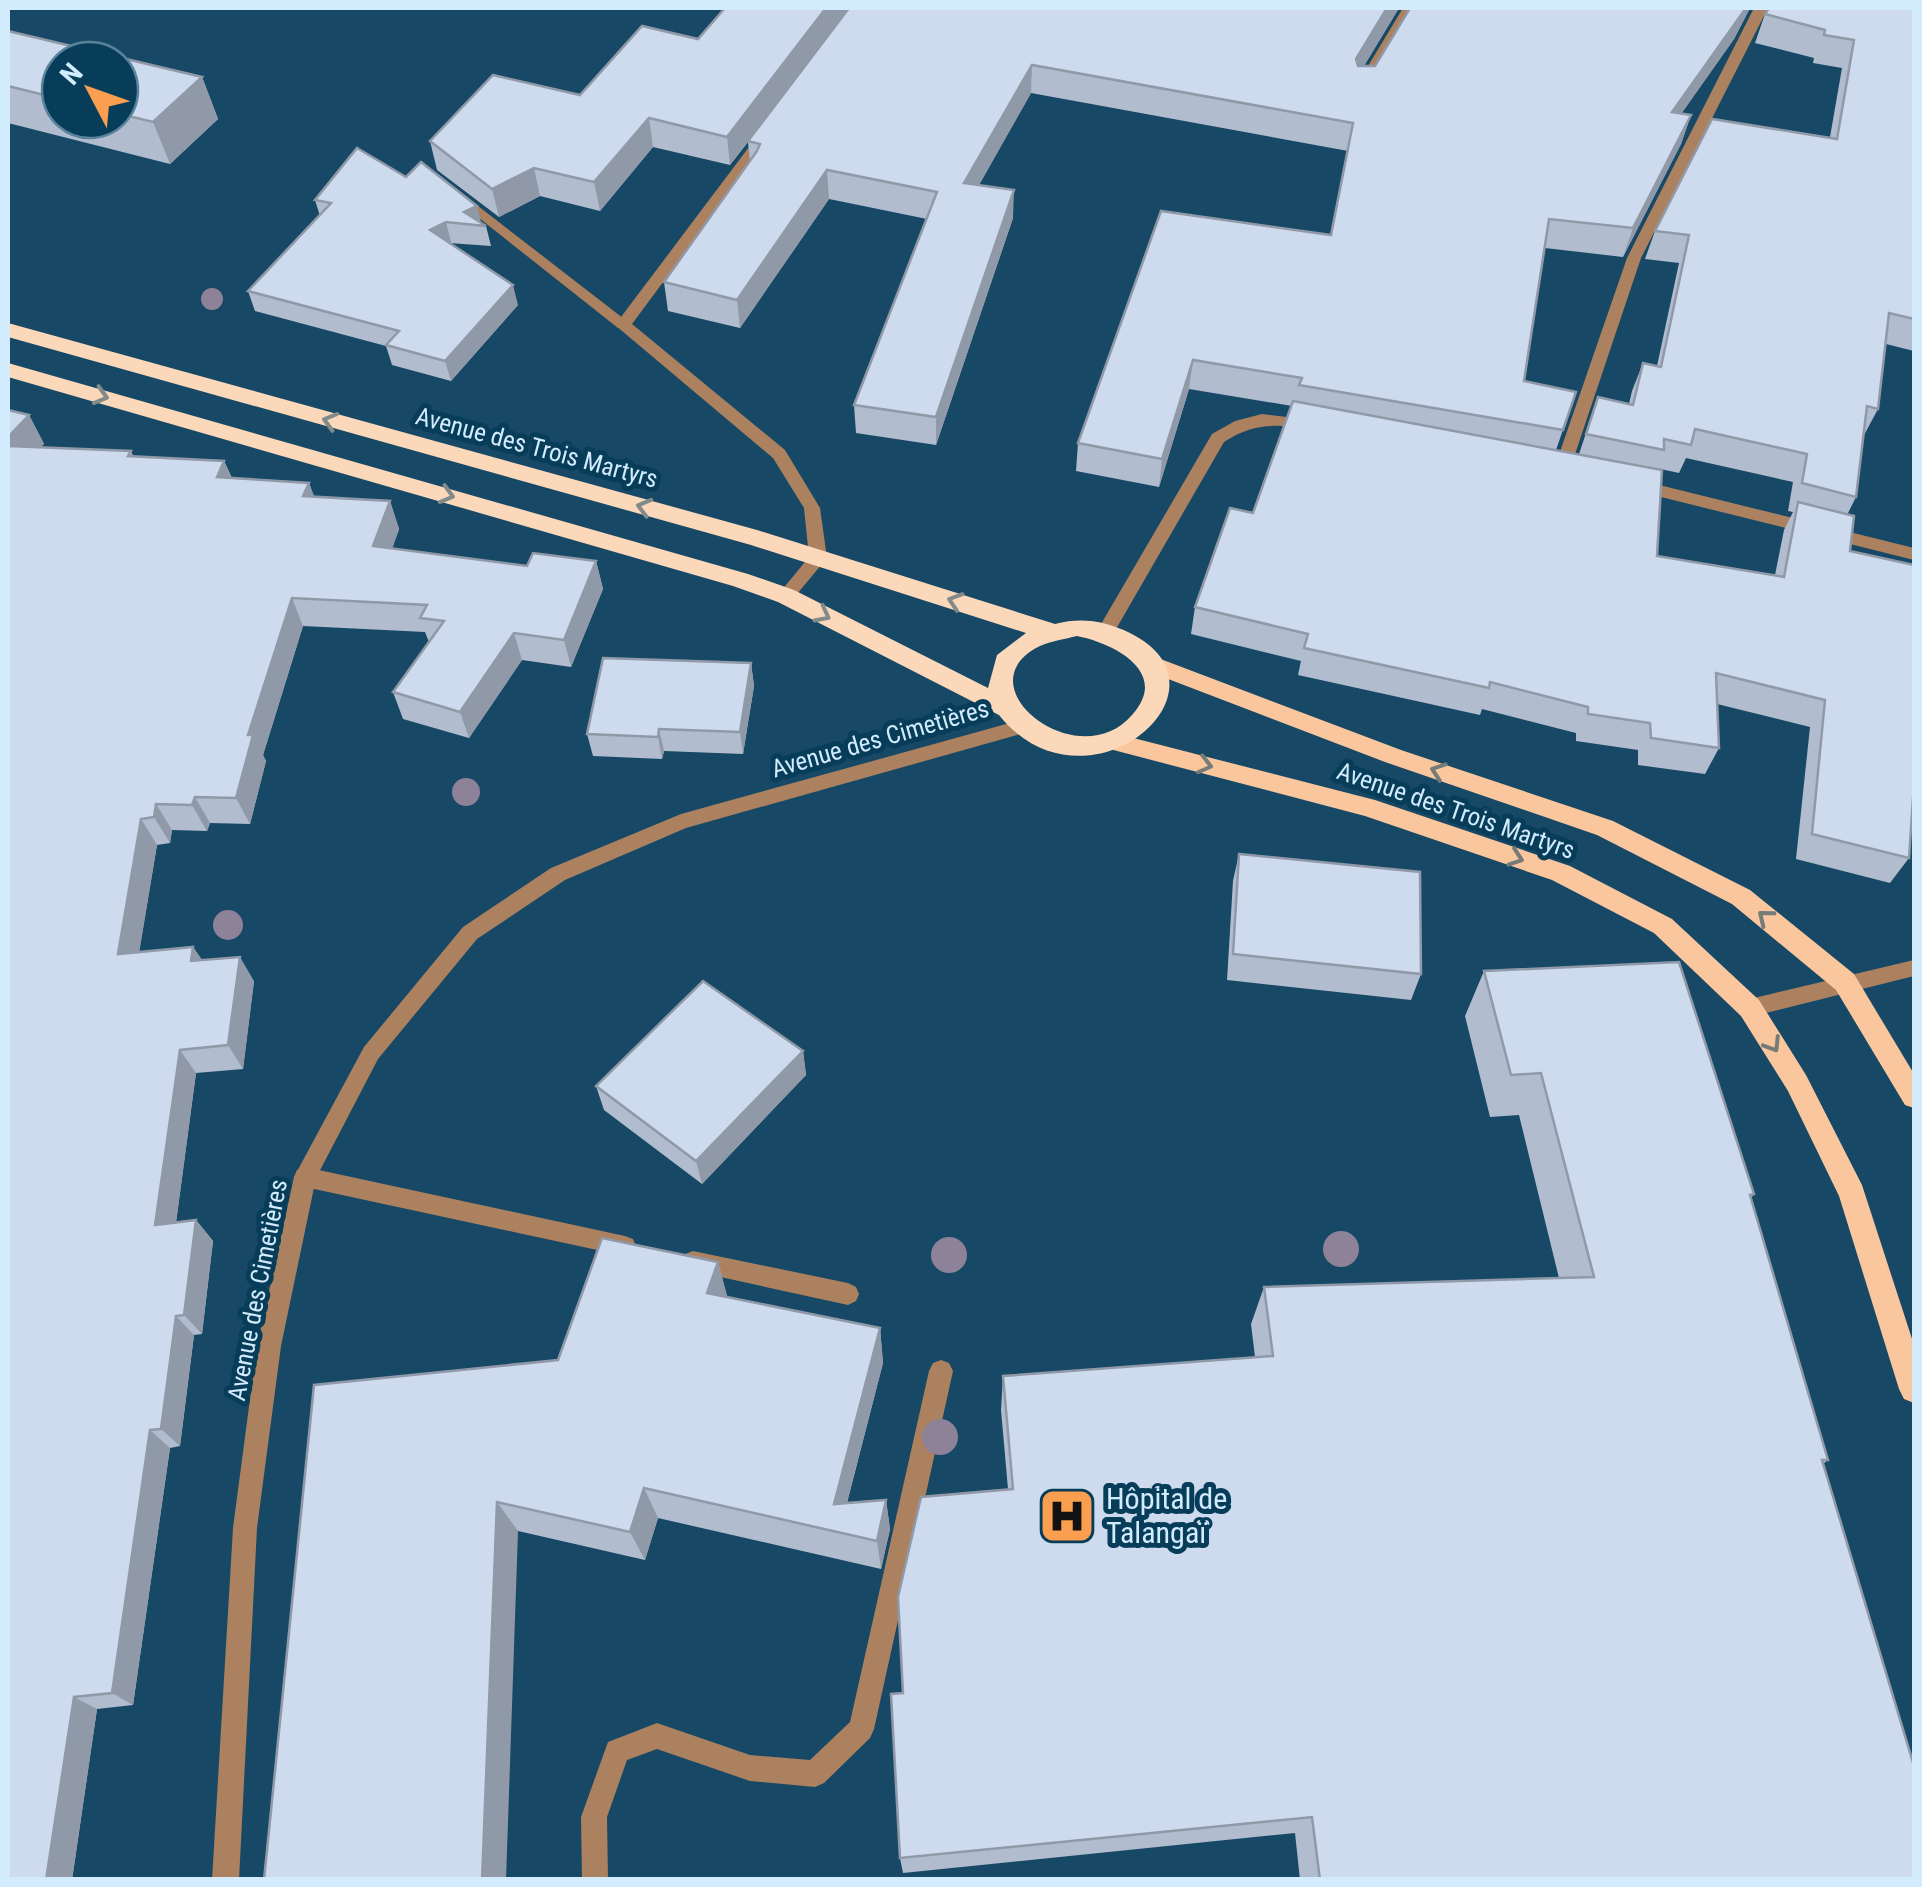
<svg xmlns="http://www.w3.org/2000/svg" width="1922" height="1887" font-family="'Roboto Condensed',sans-serif">
<rect width="100%" height="100%" fill="#174865"/>
<g fill="none" stroke-linecap="round" stroke-linejoin="round">
<!-- service -->
<g fill="#ac815f" fill-rule="evenodd">
<path d="M460,192L628,322V328H618L455,199V193Z"/>
<path d="M305,1167L625,1236L633,1239L636,1246L633,1253L625,1256L305,1187L297,1184L294,1177L297,1170Z"/>
<path d="M693,1251L848,1283L856,1287L859,1294L856,1301L848,1305L693,1271L685,1268L682,1261L685,1254Z"/>
<path d="M941,1360L949,1363L953,1371L874,1729L870,1738L824,1783L815,1787L750,1781L657,1749L627,1760L607,1817L608,1880H582L581,1817L608,1742L657,1723L750,1755L810,1760L850,1722L929,1371L933,1363Z"/>
</g>
<!-- minor -->
<g fill="#ac815f" fill-rule="evenodd">
<path d="M1403,8H1417L1380,69H1370L1368,66Z"/>
<path d="M1754,8H1768L1641,258L1570,469L1562,475L1556,473L1554,469L1627,258Z"/>
<path d="M766,130L773,134L632,324L785,450L820,508L827,558L792,600L786,602L777,596L809,557L804,508L773,458L615,325L761,131Z"/>
<path d="M1262,414L1312,420L1320,425L1312,430C1278,424 1254,422 1224,442L1112,636H1100L1097,631L1212,434L1235,421Z"/>
<path d="M1635,479L1914,548V560L1629,489V481Z"/>
<path d="M1021,720L1030,727L1028,732L686,828L565,880L477,939L378,1059L316,1178L281,1346L257,1528L239,1880H212L233,1528L257,1346L294,1177L364,1047L463,927L551,868L681,814Z"/>
<path d="M1914,960V976L1750,1017L1743,1014L1740,1008L1743,1002L1750,999Z"/>
</g>
<!-- primary -->
<g fill="#fac69d" fill-rule="evenodd">
<path d="M1150,655L1401,750L1613,821L1750,890L1854,974L1914,1074V1108L1905,1105L1836,990L1732,904L1597,835L1385,762L1142,669L1139,663Z"/>
<path d="M1110,732L1375,800L1570,866L1672,919L1759,1000L1806,1075L1862,1185L1914,1345V1403L1904,1399L1899,1389L1839,1196L1788,1091L1741,1016L1654,933L1552,880L1365,816L1102,747L1098,741Z"/>
</g>
<!-- trunk -->
<path fill="#fcd8bb" fill-rule="evenodd" d="M8,323L757,530L1055,624C1082,617 1105,621 1130,633C1243,689 1086,823 999,715L778,602L733,586L8,377V363L748,574L794,590L988,688L997,655L1026,633L751,545L8,337ZM1077,636C1113,643 1171,672 1132,715C1078,778 960,685 1040,646C1051,641 1065,639 1077,636Z"/>
</g>
<!-- trees -->
<g fill="#8e8299">
<circle cx="212" cy="299" r="11"/>
<circle cx="466" cy="792" r="14"/>
<circle cx="228" cy="925" r="15"/>
<circle cx="1341" cy="1249" r="18"/>
<circle cx="949" cy="1255" r="18"/>
<circle cx="940" cy="1437" r="18"/>
</g>
<!-- wall -->
<g fill="#b1bcce" fill-rule="evenodd">
<path d="M725,8H1399L1364,66H1375L1410,8H1750L1734,39L1681,114L1691,115L1681,144L1623,257L1545,248L1524,381L1576,392L1556,450L1579,454L1598,397L1629,404L1632,391L1643,363L1657,366L1679,263L1645,259L1655,231L1830,137L1842,68L1813,63L1814,58L1755,43L1765,14L1914,8V351L1886,344L1878,409L1863,437L1856,497L1847,515L1850,551L1914,565V797L1909,858L1890,883L1796,859L1810,727L1717,704L1719,748L1705,774L1638,765V750L1576,741V733L1482,709L1480,715L1298,675L1301,661L1191,634L1195,607L1253,513L1292,406L1189,389L1159,487L1076,471L1078,443L1331,235L1348,151L1031,93L979,185L1013,218L936,445L856,433L854,405L927,219L829,199L740,328L668,311L664,282L750,161L748,142L730,165L653,147L600,211L540,196L499,217L437,170L430,141L580,95L698,39ZM1686,458L1793,482L1788,511L1793,512L1784,530L1775,575L1657,556L1656,468L1679,473Z"/>
<path d="M8,31L202,77L218,119L170,164L8,123ZM60,60H120V120H60Z"/>
<path d="M315,200L482,223L486,226L491,246L449,243L518,305L451,381L392,365L386,346L255,311L248,291L320,216Z"/>
<path d="M29,415L44,444L40,447L131,451L133,456L224,461L232,478L309,483L314,497L390,501L399,529L392,549L527,566L596,561L603,589L571,667L522,660L469,738L403,719L393,692L429,642L425,632L303,626L263,755L266,761L250,824L210,823L207,831L172,830L170,843L157,845L139,952L193,947L202,960L254,981L243,1069L196,1073L176,1222L196,1220L213,1241L202,1334L194,1335L180,1446L170,1448L133,1705L97,1709L72,1880Z"/>
<path d="M751,663L754,686L743,754L664,751L662,759L593,756L587,734Z"/>
<path d="M1239,854L1421,974L1411,1000L1227,980L1233,881Z"/>
<path d="M1484,971L1754,1194L1751,1198L1828,1460L1823,1464L1914,1880H1300L1295,1833L903,1873L900,1858L903,1693L1008,1489L1001,1410L1003,1376L1255,1357L1251,1324L1264,1287L1559,1278L1519,1115L1490,1117L1465,1016Z"/>
<path d="M803,1051L806,1075L702,1184L604,1110L596,1086Z"/>
<path d="M718,1262L727,1297L880,1328L883,1363L847,1503L886,1500L890,1529L881,1569L658,1518L645,1560L518,1531L314,1385L558,1360Z"/>
</g>
<!-- shaded-wall -->
<g fill="#9099a7">
<path d="M826,8H849L730,165L727,137Z"/>
<path d="M1387,8H1399L1351,87L1356,59Z"/>
<path d="M1746,8H1750L1734,39L1662,141L1672,112Z"/>
<path d="M1032,65L1031,93L964,211V183Z"/>
<path d="M202,77L218,119L170,164L153,122Z"/>
<path d="M1691,115L1681,144L1623,257L1633,228Z"/>
<path d="M649,118L653,147L600,211L594,182Z"/>
<path d="M534,168L540,196L499,217L492,189Z"/>
<path d="M827,170L829,199L740,328L737,300Z"/>
<path d="M1014,190L1013,218L936,445V417Z"/>
<path d="M477,206L482,226L464,212Z"/>
<path d="M446,222L451,242L435,250L430,230Z"/>
<path d="M513,285L518,305L451,381L445,361Z"/>
<path d="M1193,360L1189,389L1159,487L1162,459Z"/>
<path d="M29,415L44,444L15,474L8,461V437Z"/>
<path d="M224,461L237,489L217,477Z"/>
<path d="M309,483L320,511L303,496Z"/>
<path d="M390,501L399,529L383,574L373,546Z"/>
<path d="M596,561L603,589L571,667L564,640Z"/>
<path d="M292,598L303,626L263,755L266,761L250,824L236,798L248,735Z"/>
<path d="M514,633L522,660L469,738L460,712Z"/>
<path d="M751,663L754,686L743,754L740,732Z"/>
<path d="M659,729L664,751L662,759L658,737Z"/>
<path d="M195,797L210,823L207,831L192,805Z"/>
<path d="M156,804L172,830L170,843L154,817Z"/>
<path d="M141,819L157,845L135,978L118,954Z"/>
<path d="M193,947L209,971L191,961Z"/>
<path d="M240,957L254,981L243,1069L228,1045Z"/>
<path d="M180,1050L196,1073L173,1246L155,1225Z"/>
<path d="M803,1051L806,1075L702,1184L696,1161Z"/>
<path d="M196,1220L213,1241L202,1334L184,1315Z"/>
<path d="M718,1262L728,1299L707,1293Z"/>
<path d="M176,1316L194,1335L180,1446L161,1429Z"/>
<path d="M880,1328L883,1363L839,1533L834,1504Z"/>
<path d="M150,1430L170,1448L133,1705L112,1693Z"/>
<path d="M644,1488L658,1518L645,1560L630,1532Z"/>
<path d="M886,1500L890,1529L881,1569L877,1541Z"/>
<path d="M497,1502L518,1531L506,1880H482Z"/>
<path d="M74,1697L97,1709L72,1880H46Z"/>
</g>
<!-- building -->
<g fill="#cedbef" stroke="#9099a7" stroke-width="2.5">
<path d="M725,8H826L727,137L649,118L594,182L534,168L492,189L430,141L493,75L580,95L642,26L698,39Z"/>
<path d="M849,8H1387L1356,59L1358,66H1375L1410,8H1746L1672,112L1691,115L1633,228L1549,219L1524,381L1576,392L1563,430L1299,385L1302,378L1193,360L1162,459L1078,443L1161,211L1331,235L1353,123L1032,65L964,183L1014,190L936,417L854,405L937,192L827,170L737,300L664,282L757,151L760,144L748,141Z"/>
<path d="M1769,8H1914V319L1889,313L1878,409L1867,406L1856,497L1802,483L1807,454L1695,429L1691,445L1664,439V450L1586,434L1598,397L1633,405L1643,363L1661,367L1689,235L1655,231L1712,119L1837,139L1854,40L1824,35L1825,30L1765,14Z"/>
<path d="M8,31L202,77L153,122L120,114V60H60V99L8,86Z"/>
<path d="M357,148L406,177L421,162L477,206L464,212L486,226L446,222L430,230L513,285L445,361L386,345L399,331L248,291L331,203L315,200Z"/>
<path d="M1293,401L1662,470L1657,556L1784,577L1798,502L1854,516L1850,551L1914,565V783L1909,858L1812,834L1825,700L1716,673L1719,748L1651,738L1650,723L1588,714V707L1490,682L1489,688L1304,648L1308,634L1195,607L1230,508L1253,513Z"/>
<path d="M8,410L29,415L8,437Z"/>
<path d="M8,446L131,451L128,456L224,461L217,477L309,483L303,496L390,501L373,546L527,566L533,553L596,561L564,640L514,633L460,712L393,692L444,621L420,618L427,605L292,598L248,735H253L236,798L195,797L192,805L156,804L154,817L141,819L118,954L193,947L191,961L240,957L228,1045L180,1050L155,1225L196,1220L184,1315L176,1316L161,1429L150,1430L112,1693L74,1697L46,1880H8Z"/>
<path d="M603,658L751,663L740,732L659,729L658,737L587,734Z"/>
<path d="M1239,854L1420,872L1421,974L1233,954Z"/>
<path d="M1679,962L1754,1194L1750,1195L1828,1460H1822L1914,1766V1880H1320L1312,1817L900,1858L891,1694L903,1693L898,1597L921,1497L1013,1489L1003,1376L1273,1356L1264,1287L1594,1277L1541,1073L1511,1075L1484,971Z"/>
<path d="M703,981L803,1051L696,1161L596,1086Z"/>
<path d="M602,1238L718,1262L707,1293L880,1328L834,1504L886,1500L877,1541L644,1488L630,1532L497,1502L482,1880H264L314,1385L558,1360Z"/>
</g>
<!-- one-way arrows -->
<defs><path id="oneway-chevron" d="M-2-3.5L2.5 0L-2 3.5" fill="none" stroke-width="1.6" stroke-linecap="round" stroke-linejoin="round" transform="scale(2.5)"/></defs>
<g stroke="#828a8a">
<use href="#oneway-chevron" transform="translate(101 396) rotate(16)"/>
<use href="#oneway-chevron" transform="translate(330 421) rotate(-164)"/>
<use href="#oneway-chevron" transform="translate(447 495) rotate(16)"/>
<use href="#oneway-chevron" transform="translate(644 507) rotate(-165)"/>
<use href="#oneway-chevron" transform="translate(955 601) rotate(-162)"/>
<use href="#oneway-chevron" transform="translate(823 615) rotate(27)"/>
</g>
<g stroke="#757b78">
<use href="#oneway-chevron" transform="translate(1205 765) rotate(14)"/>
<use href="#oneway-chevron" transform="translate(1438 771) rotate(-161)"/>
<use href="#oneway-chevron" transform="translate(1516 858) rotate(19)"/>
<use href="#oneway-chevron" transform="translate(1765 917) rotate(-141)"/>
<use href="#oneway-chevron" transform="translate(1773 1045) rotate(58)"/>
</g>
<!-- icons -->
<defs>
<g id="hospital-square" transform="scale(2.875)"><rect x="-9" y="-9" width="18" height="18" rx="4" fill="#fa9f4f" stroke="#083d5a"/><path d="M-5-5h3v3.5h4V-5h3V5h-3V1.5h-4V5h-3Z" fill="#111"/></g>
</defs>
<g fill-rule="evenodd">
<use href="#hospital-square" x="1067" y="1516"/>
</g>
<g text-anchor="middle" stroke-width="10" stroke-linejoin="round" paint-order="stroke">
<!-- street labels -->
<g font-size="25" fill="#d2ebfd" stroke="#083d5a">
<text transform="translate(537 447) rotate(15)" y="9">Avenue des Trois Martyrs</text>
<text transform="translate(880 738) rotate(-16)" y="9">Avenue des Cimetières</text>
<text transform="translate(1456 810) rotate(19)" y="9">Avenue des Trois Martyrs</text>
<text transform="translate(257 1290) rotate(-79)" y="9">Avenue des Cimetières</text>
</g>
<!-- near-poi labels -->
<g font-size="30" fill="#d2ebfd" stroke="#083d5a" text-anchor="start">
<text x="1106" y="1509">Hôpital de<tspan x="1106" dy="34">Talangaï</tspan></text>
</g>
</g>
<!-- border -->
<rect width="1922" height="1887" fill="none" stroke="#d2ebfd" stroke-width="20"/>
<!-- north arrow -->
<g transform="translate(90 90) rotate(311)"><circle r="48" fill="#083d5a" stroke="#59839b" stroke-width="2.5"/>
<path d="M0-8L18 38L0 25L-18 38Z" fill="#fa9f4f"/>
<text y="-15" font-size="28" font-weight="bold" text-anchor="middle" fill="#d2ebfd">N</text>
</g>
</svg>
